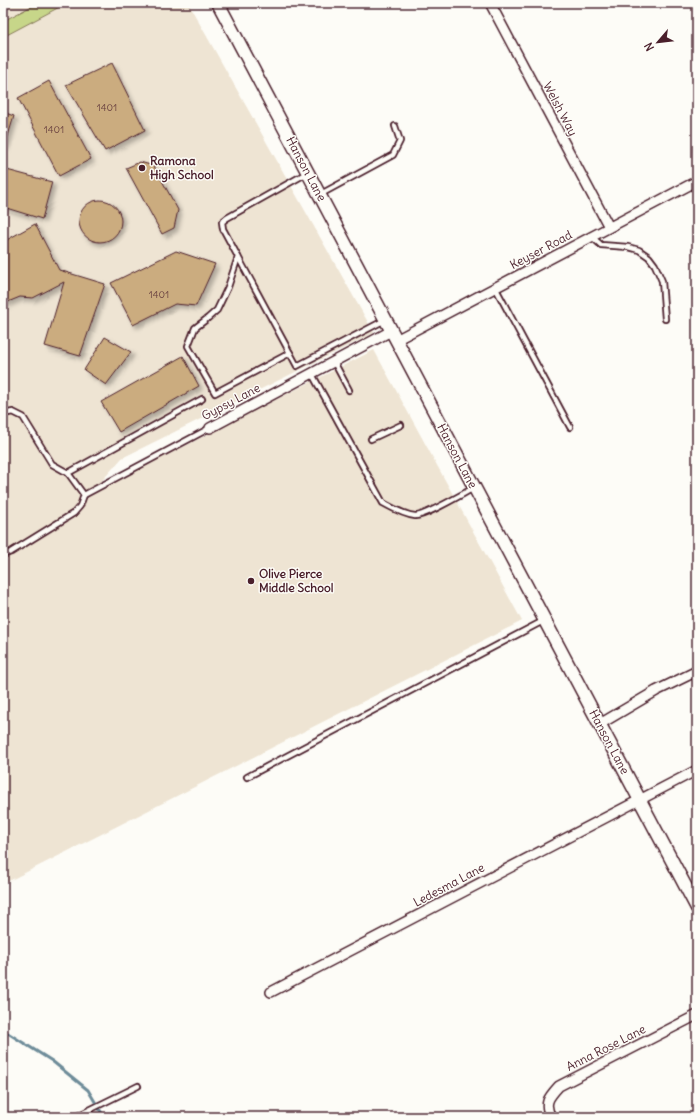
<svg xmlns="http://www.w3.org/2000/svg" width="700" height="1120" font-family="Delius,sans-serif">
<defs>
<filter id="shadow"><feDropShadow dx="3.5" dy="3.5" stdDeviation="2" flood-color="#0004"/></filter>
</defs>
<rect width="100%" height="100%" fill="#fdfcf7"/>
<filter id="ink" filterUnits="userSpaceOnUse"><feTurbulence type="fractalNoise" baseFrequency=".025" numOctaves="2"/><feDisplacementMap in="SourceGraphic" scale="8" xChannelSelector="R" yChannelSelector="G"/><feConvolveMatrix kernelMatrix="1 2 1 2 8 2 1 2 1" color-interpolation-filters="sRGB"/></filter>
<g filter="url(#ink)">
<!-- built -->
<path fill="#eee4d3" d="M3,3H188L374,333L122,458L99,484L159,459L374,350L522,621L3,884Z"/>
<!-- green -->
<path fill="#c7d689" stroke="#887a5a" d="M38,3H67L3,37V21Z"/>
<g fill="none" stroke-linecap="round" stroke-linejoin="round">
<!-- stream -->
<path stroke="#6e8c99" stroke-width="3" d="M3,1030L52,1061L88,1090L104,1117"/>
</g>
<!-- building -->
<g fill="#cbac7f" stroke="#4a1f2b" filter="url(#shadow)">
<path d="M112,63L145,130L105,151L66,85Z"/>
<path d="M49,81L91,159L59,176L18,98Z"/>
<path d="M3,112L14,116L5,146H3Z"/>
<path d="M140,162L154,166L178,210L174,228L162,234L126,168Z"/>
<path d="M3,169L52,182L42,219L3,207Z"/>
<circle cx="100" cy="221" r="21"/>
<path d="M35,224L59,270L105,284L80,356L45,346L64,282L33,298L20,297L3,304V242Z"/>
<path d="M176,251L215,264L196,306L175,304L133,325L111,283Z"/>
<path d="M105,337L131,352L106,385L84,370Z"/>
<path d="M183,356L199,386L119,432L101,402Z"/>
</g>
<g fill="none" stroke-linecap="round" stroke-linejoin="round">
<!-- service casing -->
<g stroke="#4a1f2b" stroke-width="8">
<g id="service">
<path d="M307,173L227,218L222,222L223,229L297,366L385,320"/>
<path d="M321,194L393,155L400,141L395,126"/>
<path d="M591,236L601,245L628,247L639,250L649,257L655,265L662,281L665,319"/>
<path d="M238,257L228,287L217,310L208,318L195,328L188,346L215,393L290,353"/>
<path d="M495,287L570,427"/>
<path d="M334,362L349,390"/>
<path d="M312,374L383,503C392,508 404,515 415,516C424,517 464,493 474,488"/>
<path d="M3,414L13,412L23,417L52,464L68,473L84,495"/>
<path d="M371,439L401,425"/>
<path d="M68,473L202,399"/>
<path d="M84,495L210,428"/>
<path d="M3,555L11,552L74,513L80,506L84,495"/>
<path d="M247,777L545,620"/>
<path d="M75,1117L138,1086"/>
</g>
</g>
<!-- minor casing -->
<g stroke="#4a1f2b" stroke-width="12">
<g id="minor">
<path d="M490,3L609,227"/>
<path d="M396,340L697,181"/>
<path d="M210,428L391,331"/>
<path d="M600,724L656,691L697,671"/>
<path d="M271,992L697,770"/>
<path d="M551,1117C543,1103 549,1097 559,1086L697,1015"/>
</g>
</g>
<!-- secondary casing -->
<g stroke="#4a1f2b" stroke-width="15">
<path id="secondary" d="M218,3L697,908"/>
</g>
<!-- service -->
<use href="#service" stroke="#fdfcf7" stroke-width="4.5"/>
<!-- minor -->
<use href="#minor" stroke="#fdfcf7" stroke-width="9"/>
<!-- secondary -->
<use href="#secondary" stroke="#fdfcf7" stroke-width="12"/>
</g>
</g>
<!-- markers -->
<g fill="#4a1f2b" stroke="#fdfcf7" stroke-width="1.5">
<circle cx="142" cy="168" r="4"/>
<circle cx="251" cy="581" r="4"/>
</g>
<g text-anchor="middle" stroke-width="3" stroke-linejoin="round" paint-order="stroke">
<!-- number labels -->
<g font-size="10" fill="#6a4240">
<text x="107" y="111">1401</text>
<text x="54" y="133">1401</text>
<text x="159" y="298">1401</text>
</g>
<!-- street labels -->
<g font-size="12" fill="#4a1f2b" stroke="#fdfcf7">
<text transform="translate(560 109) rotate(62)" y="4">Welsh Way</text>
<text transform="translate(306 169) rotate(62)" y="4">Hanson Lane</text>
<text transform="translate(541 250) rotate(-28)" y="4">Keyser Road</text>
<text transform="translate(231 402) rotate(-28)" y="4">Gypsy Lane</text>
<text transform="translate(457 456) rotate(62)" y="4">Hanson Lane</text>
<text transform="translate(609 742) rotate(62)" y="4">Hanson Lane</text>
<text transform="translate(449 885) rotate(-28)" y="4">Ledesma Lane</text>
<text transform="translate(606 1048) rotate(-27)" y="4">Anna Rose Lane</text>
</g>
<!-- poi labels -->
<g font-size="12" font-weight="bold" fill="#4a1f2b" stroke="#fdfcf7" text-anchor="start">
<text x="150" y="165">Ramona<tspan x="150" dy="14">High School</tspan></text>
<text x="259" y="578">Olive Pierce<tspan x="259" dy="14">Middle School</tspan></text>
</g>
</g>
<!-- margin -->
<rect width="700" height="1120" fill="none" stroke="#fdfcf7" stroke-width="16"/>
<rect x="8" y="8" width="684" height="1104" fill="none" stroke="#4a1f2b" stroke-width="1.5" filter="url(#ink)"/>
<!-- north arrow -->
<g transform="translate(658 42) rotate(242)" stroke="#fdfcf7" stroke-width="3" paint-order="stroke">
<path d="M0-3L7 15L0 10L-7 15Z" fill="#4a1f2b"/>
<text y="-6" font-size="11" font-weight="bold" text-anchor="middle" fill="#4a1f2b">N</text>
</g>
</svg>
